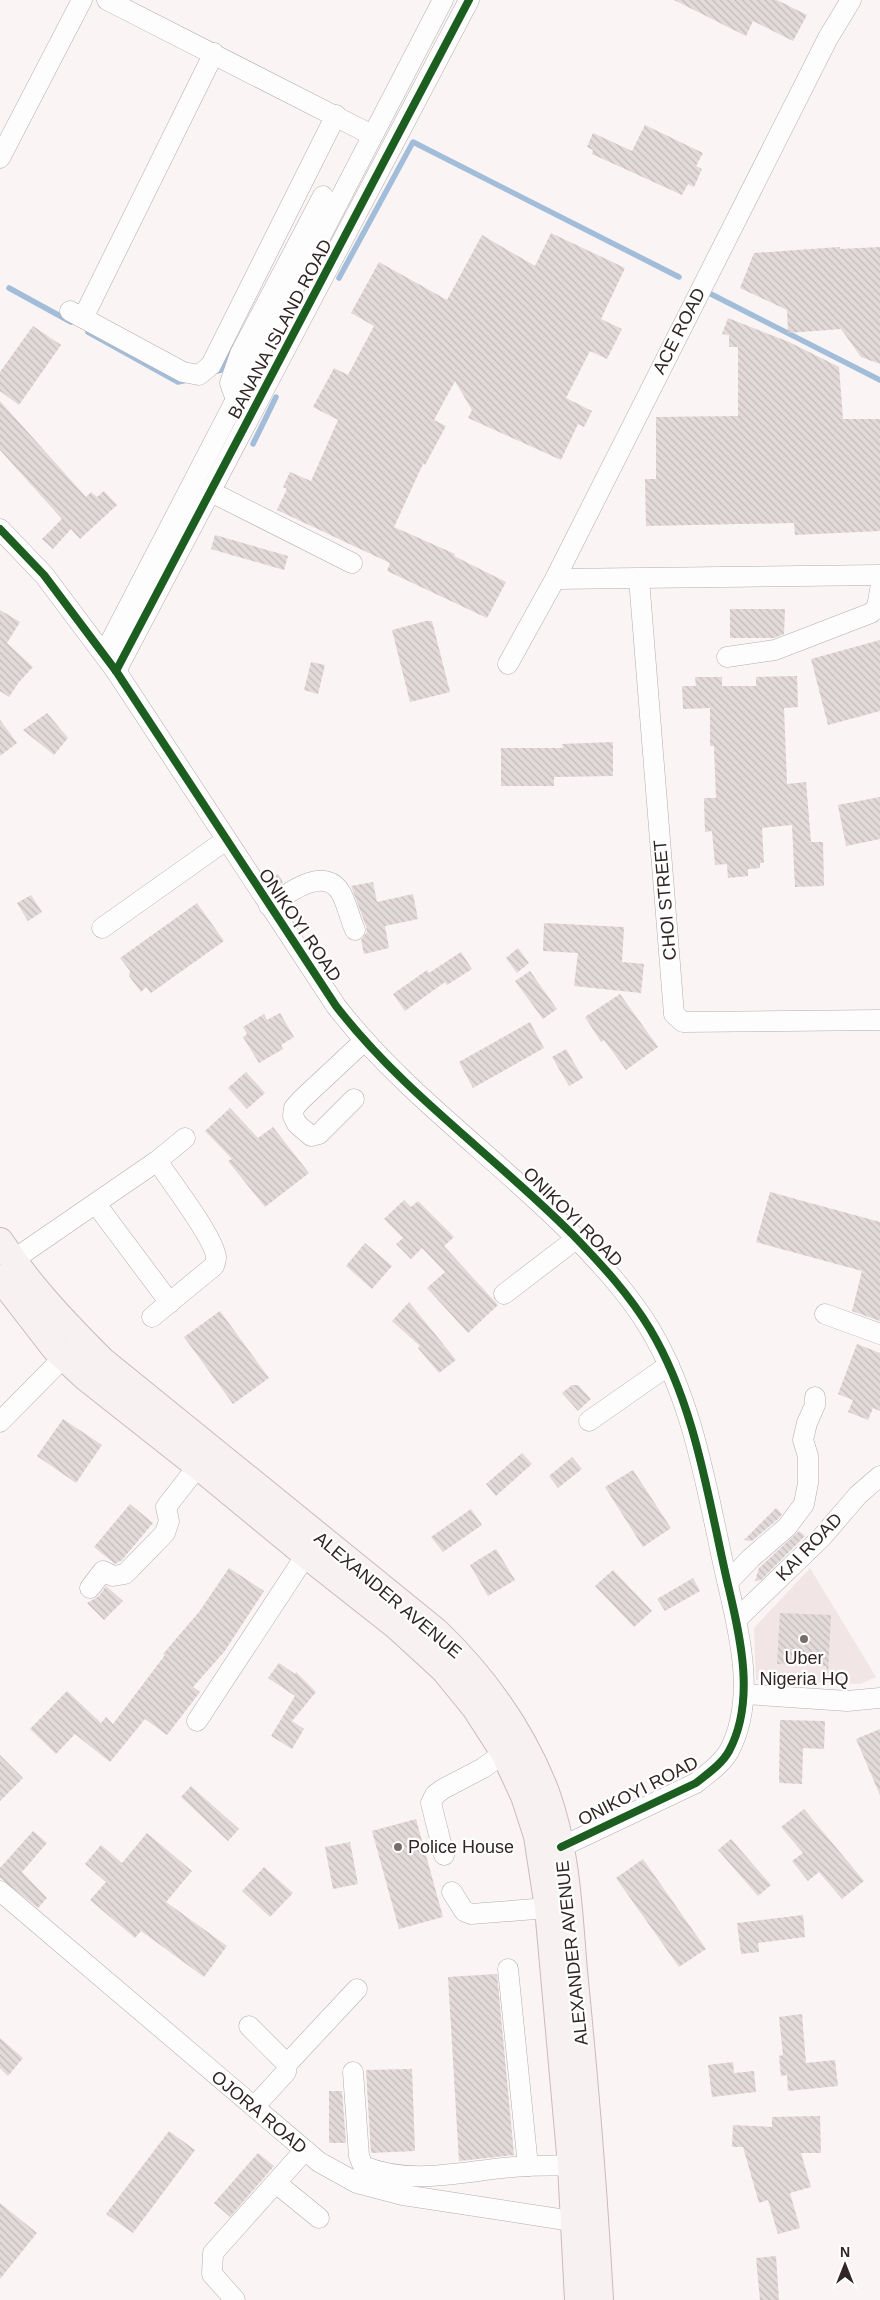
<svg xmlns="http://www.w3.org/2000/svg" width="880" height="2300" font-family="Helvetica,sans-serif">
<defs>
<pattern id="building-back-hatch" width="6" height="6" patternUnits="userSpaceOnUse" patternTransform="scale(1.25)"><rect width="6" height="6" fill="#e3d9d9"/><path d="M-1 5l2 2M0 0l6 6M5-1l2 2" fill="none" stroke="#c3baba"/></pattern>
</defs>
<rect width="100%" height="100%" fill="#faf4f4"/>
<!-- built -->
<path fill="#f1e5e6" d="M810,1568L876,1677L860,1684L756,1680L754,1628Z"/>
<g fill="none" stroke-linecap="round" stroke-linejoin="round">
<!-- stream -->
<g stroke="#a2bdd9" stroke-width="5.5">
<path d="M339,278L413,142L679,277"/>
<path d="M9,288L71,322"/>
<path d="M709,293L880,380"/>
<path d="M88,332L178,382L187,380"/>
<path d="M213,372L221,370L233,347"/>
<path d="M253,444L276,397"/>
</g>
</g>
<!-- building -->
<g fill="url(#building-back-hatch)">
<path d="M674,0H777L807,15L793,41L753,21L746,36Z"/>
<path d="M645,125L703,153L696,166L702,169L694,187L688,184L682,195L592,154L593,150L587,147L593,133L632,151Z"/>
<path d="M551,233L625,268L601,319L622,329L607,359L590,351L566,398L592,411L584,427L578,424L561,460L468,418L472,410L455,381L434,420L446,426L425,465L423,464L394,527L455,554L454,556L506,582L487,618L387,571L390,563L277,510L287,489L283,487L290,472L311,481L338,420L313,407L334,368L348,375L374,326L351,313L379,262L447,300L482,235L535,266Z"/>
<path d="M840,247V249L880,247V364L861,357L841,329L788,333L787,310L740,288L754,253Z"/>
<path d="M728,318L789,342L839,367L843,419H880V531L795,535L794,523L646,526L645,479H656V417L738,416V347H729V335L722,334Z"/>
<path d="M33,326L61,345L19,405L0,391V372Z"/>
<path d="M0,401L86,497L91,492L97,497L104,491L117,505L80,539L71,529L53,549L42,539L62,519L0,450Z"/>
<path d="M215,535L288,556L284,570L211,549Z"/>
<path d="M730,609H785L784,634L774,638H730Z"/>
<path d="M0,610L20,622L7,643L33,667L19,682L9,697L0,691Z"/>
<path d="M426,621H432L450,692L410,702L392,630Z"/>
<path d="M880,640V711L828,725L811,659Z"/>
<path d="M311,662L325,665L318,694L304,690Z"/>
<path d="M797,676L798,707L784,708L787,784L806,782L811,842H823L824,886L795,887L792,825L762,828L764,863H760V868L748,869V876L728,878L727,864L715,865L712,831L705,832L704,798H716L714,746H710V708L683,709L682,686H696L695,677H722V686H756V677Z"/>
<path d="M47,713L68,738L54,755L23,730Z"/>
<path d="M0,720L17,743L0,756Z"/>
<path d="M613,742V776L554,777V786H501V748H563L562,744Z"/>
<path d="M880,797V839L846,846L838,805Z"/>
<path d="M278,874L283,882L273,889L267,880Z"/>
<path d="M373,882L377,902L413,894L418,919L385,926L389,948L364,954L361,940L367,932L366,926L351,886Z"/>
<path d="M31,895L42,912L28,921L17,903Z"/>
<path d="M197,903L224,941L151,993L146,987L141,992L129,976L130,971L120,958Z"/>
<path d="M544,923L624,927L622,962L644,964L641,993L574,986L578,953L543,951Z"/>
<path d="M518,948L529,963L517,973L506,958Z"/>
<path d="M461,952L472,969L447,985L445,982L405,1011L393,994L427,970L429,973Z"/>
<path d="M530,971L557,1009L543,1019L515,981Z"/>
<path d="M620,994L658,1047L626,1070L604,1040L601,1042L585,1017Z"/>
<path d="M280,1013L294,1037L281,1045L283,1049L259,1063L243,1037L247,1034L243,1027L264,1014L267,1020Z"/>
<path d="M530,1022L544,1048L473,1088L459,1062Z"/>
<path d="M566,1049L583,1078L569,1086L552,1057Z"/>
<path d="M246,1072L265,1093L247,1109L228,1088Z"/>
<path d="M230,1108L258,1138L273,1127L309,1173L265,1207L228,1161L232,1159L205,1131Z"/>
<path d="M770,1192L880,1222V1321L852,1311L862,1271L756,1242Z"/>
<path d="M404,1200L411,1207L418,1201L454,1237L444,1246L498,1305L468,1333L427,1288L445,1272L422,1248L411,1259L396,1244L403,1238L384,1219Z"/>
<path d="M365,1243L392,1266L372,1289L346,1266Z"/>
<path d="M409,1302L456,1360L439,1373L418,1348L420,1346L392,1321Z"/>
<path d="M220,1311L269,1378L233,1404L184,1337Z"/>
<path d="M857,1344L880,1353V1411L873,1408L868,1420L848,1412L853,1400L838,1394Z"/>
<path d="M572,1385H578L591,1399L578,1411L562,1393Z"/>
<path d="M63,1419L102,1445L76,1483L37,1456Z"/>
<path d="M522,1453L532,1464L496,1496L486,1484Z"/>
<path d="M572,1457L582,1469L558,1488L549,1476Z"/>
<path d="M633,1470L671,1528L643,1547L605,1487Z"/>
<path d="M130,1504L153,1523L122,1560L115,1564L94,1547Z"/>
<path d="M776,1508L782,1514L778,1519L752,1541L744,1540Z"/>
<path d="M471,1509L482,1525L443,1552L431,1537Z"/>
<path d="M799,1531L805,1536L761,1580L755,1581L759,1568Z"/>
<path d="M496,1549L515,1580L488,1596L470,1565Z"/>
<path d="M229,1568L264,1591L224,1652L193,1687L200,1692L167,1735L145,1719L110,1762L75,1734L56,1754L30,1729L67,1691L101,1723L106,1717L113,1724L165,1655L163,1654L199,1612Z"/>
<path d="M613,1570L652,1611L634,1627L595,1586Z"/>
<path d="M693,1578L700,1591L665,1611L657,1599Z"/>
<path d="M106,1586L123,1601L104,1620L87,1603L99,1596Z"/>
<path d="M780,1613L831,1615L828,1673L826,1666L777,1664Z"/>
<path d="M279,1663L295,1674L296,1672L316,1692L292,1721L304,1729L292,1749L271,1736L295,1696L268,1678Z"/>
<path d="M780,1720L825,1721L824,1749L803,1748L802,1784L779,1783Z"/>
<path d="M880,1729V1795L856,1739Z"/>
<path d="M0,1755L23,1778L0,1801Z"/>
<path d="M191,1786L239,1829L228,1841L181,1797Z"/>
<path d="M804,1809L864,1881L842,1899L819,1872L808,1881L792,1861L803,1853L781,1827Z"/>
<path d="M416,1819L443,1917L399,1929L372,1831Z"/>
<path d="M33,1831L47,1843L22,1872L47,1898L38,1908L0,1878V1868Z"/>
<path d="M147,1833L192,1871L166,1902L227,1946L204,1977L141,1931L135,1938L90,1900L106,1882L85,1864L101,1845L122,1863Z"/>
<path d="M731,1839L771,1885L758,1896L718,1850Z"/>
<path d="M350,1842L358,1884L333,1889L325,1847Z"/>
<path d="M643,1859L706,1949L679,1967L616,1878Z"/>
<path d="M264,1867L293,1893L270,1917L242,1891Z"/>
<path d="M803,1915L805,1937L758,1943L759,1952L741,1954L737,1923Z"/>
<path d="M497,1974L514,2155L459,2161L448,1977Z"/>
<path d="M802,2014L806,2063L835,2060L838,2086L788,2091L787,2075L781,2076L779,2056L783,2055L779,2017Z"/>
<path d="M0,2038L23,2058L8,2076L0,2068Z"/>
<path d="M733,2062L734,2073L754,2071L756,2092L712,2097L708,2065Z"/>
<path d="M412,2069L415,2151L371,2153L366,2070Z"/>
<path d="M329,2091H342L346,2143H329Z"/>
<path d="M820,2116L821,2153H801L811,2187L790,2193L800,2228L778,2234L768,2200L759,2203L743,2147H732L733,2125L772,2127V2117Z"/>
<path d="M169,2131L195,2150L133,2233L106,2214Z"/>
<path d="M258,2153L274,2166L230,2217L214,2203Z"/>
<path d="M0,2203L37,2233L0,2279Z"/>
<path d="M776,2256L779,2300H760L756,2258Z"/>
</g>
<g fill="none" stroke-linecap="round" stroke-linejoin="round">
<!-- minor casing -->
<g stroke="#b5acad" stroke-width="21">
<g id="minor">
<path d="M107,0L372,135"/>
<path d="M0,158L82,0"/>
<path d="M70,311L183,372L199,375L211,365L336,115"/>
<path d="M83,318L214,53"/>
<path d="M236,400L230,383L240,354L323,196"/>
<path d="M211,492L352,563"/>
<path d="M0,529L44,575L116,671L336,1006C403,1093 496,1157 573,1235C601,1264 629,1294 650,1329C696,1406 708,1499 728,1585C740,1636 756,1701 729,1751C722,1764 707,1774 696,1783L561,1847"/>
<path d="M555,579L880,575"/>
<path d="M639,579L674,1014L683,1022L880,1020"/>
<path d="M104,654L443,0"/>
<path d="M727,657L775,650L871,613L877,607L880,590"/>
<path d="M508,664L555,579L828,38L851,0"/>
<path d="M116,671L469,0"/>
<path d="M269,906C287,894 324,864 341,893C347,904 350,919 355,930"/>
<path d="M102,928L226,840"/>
<path d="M354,1099L319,1134L311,1136L297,1124L293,1116L294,1108L301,1100L364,1041"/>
<path d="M96,1204L170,1303"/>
<path d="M13,1260L157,1161L185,1138"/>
<path d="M504,1294L576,1239"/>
<path d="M825,1314L880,1334"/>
<path d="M152,1317L214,1266C215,1263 216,1261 216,1258C216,1240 169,1179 157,1161"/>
<path d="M589,1421L669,1365"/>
<path d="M0,1422L64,1357"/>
<path d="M728,1582L751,1558L787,1527L804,1504L808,1483V1456L803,1440L807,1423L815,1405V1397"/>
<path d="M90,1588L103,1571L113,1576L125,1574L165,1533L169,1521L166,1507L198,1466"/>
<path d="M737,1619L822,1537L858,1495L880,1476"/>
<path d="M745,1694L847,1701L880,1698"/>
<path d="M197,1721L306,1555"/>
<path d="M444,1855L431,1803L435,1795L443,1789L483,1768L504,1753"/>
<path d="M0,1891L319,2162L357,2183L403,2195L572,2221"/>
<path d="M452,1892L464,1911L471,1914L548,1908"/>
<path d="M508,1969L528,2166"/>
<path d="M249,2026L287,2064L286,2072L254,2107"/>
<path d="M287,2064L357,1989"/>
<path d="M353,2072L359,2156L363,2166C416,2188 473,2168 528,2166C542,2165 557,2166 571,2165"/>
<path d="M276,2183L319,2218"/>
<path d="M235,2300L212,2274L213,2253L305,2150"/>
</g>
</g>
<!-- major casing -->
<g stroke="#c9bbbb" stroke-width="28">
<g id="major">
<path d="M0,1241C29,1285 64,1322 102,1360L436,1631C484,1677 522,1730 546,1792C567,1849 569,1912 574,1971C585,2081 594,2190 600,2300"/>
<path d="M0,1278L55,1349L85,1377L209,1475L306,1555L396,1626L444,1670L475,1708L504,1753L524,1796L537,1836L548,1908L571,2165L578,2300"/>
</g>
</g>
<!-- minor -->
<use href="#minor" stroke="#fefdfd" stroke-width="20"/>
<!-- major -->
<use href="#major" stroke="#f7f1f1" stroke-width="26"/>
<!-- cycleway casing -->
<g stroke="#fff" stroke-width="11">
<g id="cycleway">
<path d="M0,529L44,575L116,671L336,1006C403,1093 496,1157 573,1235C601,1264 629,1294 650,1329C696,1406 708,1499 728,1585C740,1636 756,1701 729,1751C722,1764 707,1774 696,1783L561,1847"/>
<path d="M116,671L469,0"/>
</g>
</g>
<!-- cycleway -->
<use href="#cycleway" stroke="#1b5e20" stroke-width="8"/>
</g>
<!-- markers -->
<g fill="#776d6d" stroke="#fff" stroke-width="2">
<circle cx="804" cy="1639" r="5"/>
<circle cx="398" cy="1847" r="5"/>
</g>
<g text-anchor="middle" stroke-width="4.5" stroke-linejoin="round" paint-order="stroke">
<!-- street labels -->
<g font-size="18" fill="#312525" stroke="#fff">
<text transform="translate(280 329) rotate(-62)" y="6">BANANA ISLAND ROAD</text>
<text transform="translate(679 331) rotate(-63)" y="6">ACE ROAD</text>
<text transform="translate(665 900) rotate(-95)" y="6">CHOI STREET</text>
<text transform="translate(300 925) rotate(56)" y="6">ONIKOYI ROAD</text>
<text transform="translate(573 1217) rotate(45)" y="6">ONIKOYI ROAD</text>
<text transform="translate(809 1547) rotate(-46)" y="6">KAI ROAD</text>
<text transform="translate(388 1595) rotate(40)" y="6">ALEXANDER AVENUE</text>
<text transform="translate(638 1791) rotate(-27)" y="6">ONIKOYI ROAD</text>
<text transform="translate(572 1953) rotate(-96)" y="6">ALEXANDER AVENUE</text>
<text transform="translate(259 2112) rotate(40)" y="6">OJORA ROAD</text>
</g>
<!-- poi labels -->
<g font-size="18" fill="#312525" stroke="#fff">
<text x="804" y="1664">Uber<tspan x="804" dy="21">Nigeria HQ</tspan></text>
<text x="408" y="1853" text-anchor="start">Police House</text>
</g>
</g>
<!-- north arrow -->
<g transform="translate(845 2265)" stroke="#ffffff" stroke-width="4" paint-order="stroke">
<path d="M0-4L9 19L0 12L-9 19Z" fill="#312525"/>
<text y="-8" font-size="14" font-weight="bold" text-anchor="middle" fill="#312525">N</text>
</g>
</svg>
